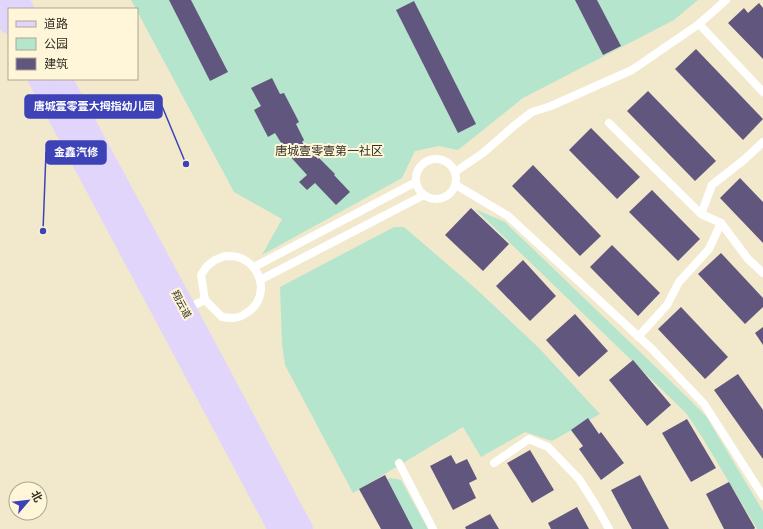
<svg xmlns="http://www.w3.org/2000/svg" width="763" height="529" font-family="'Noto Sans','Noto Sans SC',sans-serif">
<rect width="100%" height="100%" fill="#f2e9cd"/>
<!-- green -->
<g fill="#b5e5cd">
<path d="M131,0H698L674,20L523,98L458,150L439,146L415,151L402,178L262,255L282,219L234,192L137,11V9H136Z"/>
<path d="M475,209L505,222L689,399L706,416L763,511V529H757L702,437L686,413Z"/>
<path d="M394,227H404L475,288L538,347L600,414L552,441L525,432L481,457L463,427L353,493L285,365L282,344L280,287Z"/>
<path d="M390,478L401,480L428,529H400L376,486Z"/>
</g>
<!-- building -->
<g fill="#61577e">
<path d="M169,0H191L228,72L210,81Z"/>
<path d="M575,0H597L621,46L603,55Z"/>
<path d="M414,1L476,124L458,133L396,10Z"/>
<path d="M759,3L763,8V59L728,23L744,8L748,13Z"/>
<path d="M696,49L763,119L743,140L675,69Z"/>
<path d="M272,78L280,94L284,93L299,122L296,124L304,140L302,142L318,159L319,158L335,174L334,175L350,192L336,205L315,183L307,190L299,182L307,175L288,154L275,133L268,137L254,110L261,106L251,88Z"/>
<path d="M648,91L716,161L695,181L627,111Z"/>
<path d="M591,128L640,177L617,199L569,150Z"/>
<path d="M533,165L601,236L580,256L512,186Z"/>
<path d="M740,178L763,202V243L720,198Z"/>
<path d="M652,190L700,239L678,261L629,212Z"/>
<path d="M471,208L509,244L483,271L445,235Z"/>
<path d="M612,245L660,293L638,316L590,267Z"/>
<path d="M721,253L763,298V307L745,324L698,274Z"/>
<path d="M523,260L556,296L530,321L496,286Z"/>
<path d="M681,307L728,357L705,379L658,329Z"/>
<path d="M575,314L608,351L579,377L546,340Z"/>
<path d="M763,327V345L755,333Z"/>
<path d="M633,360L671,405L647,426L609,380Z"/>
<path d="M738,374L763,410V459L714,390Z"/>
<path d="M588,418L599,434L601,432L624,463L601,480L579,449L583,446L571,430Z"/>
<path d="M687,419L716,468L691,482L662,433Z"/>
<path d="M530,450L554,490L532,503L507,463Z"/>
<path d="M451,455L456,464L467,459L477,479L469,483L476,498L453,510L430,466Z"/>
<path d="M385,475L413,529H381L359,489Z"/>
<path d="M640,475L669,529H632L611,490Z"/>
<path d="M729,482L755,528L754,529H724L706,494Z"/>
<path d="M577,507L589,529H551L548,523Z"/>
<path d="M490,514L499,529H466L465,527Z"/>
</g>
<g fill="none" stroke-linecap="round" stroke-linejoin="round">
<!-- service -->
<g stroke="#fff" stroke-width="8">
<path d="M699,24L763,92"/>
<path d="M609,123L701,214L721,223L748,259L763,273"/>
<circle cx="436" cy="179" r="20"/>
<path d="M455,172L483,153L515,125L532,112L551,106L632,70L699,24L726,0"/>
<path d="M456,185L508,216L652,349L704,404L763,496"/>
<path d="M701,214L712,185L745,159L763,142"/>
<path d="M225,256C229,256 234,256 238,257C265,266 270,302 243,315C237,319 229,318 222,317L205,300L201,275L207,266L215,260Z"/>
<path d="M254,267L416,182"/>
<path d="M260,280L424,195"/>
<path d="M185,309L205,300"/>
<path d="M638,337L667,305L679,282L709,249L721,223"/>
<path d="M399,463L433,529"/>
<path d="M494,463L529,439L548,447L579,479L595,504L609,529"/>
</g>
<!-- primary -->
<g stroke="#e1d5fb" stroke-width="22">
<path d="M18,0L23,9"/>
<path d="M0,6L9,23"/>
<path d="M39,79L279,529"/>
<path d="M61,79L185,309L302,529"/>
</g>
</g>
<g text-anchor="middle" stroke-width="4" stroke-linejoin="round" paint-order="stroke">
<!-- street labels -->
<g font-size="10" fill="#322f24" stroke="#fff6da">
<text transform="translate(182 304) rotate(62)" y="4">翔云道</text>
</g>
<!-- quarter labels -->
<g font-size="12" fill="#322f24" stroke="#fff6da">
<text x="329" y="155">唐城壹零壹第一社区</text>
</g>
</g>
<!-- callouts -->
<path fill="none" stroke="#3d43b7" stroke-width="1.5" d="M186 164L162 106M43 231L46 152"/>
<g fill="#3d43b7" stroke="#fff6da" stroke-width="1.5">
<circle cx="186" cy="164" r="4"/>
<circle cx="43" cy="231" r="4"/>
</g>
<g fill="#3d43b7" stroke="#3d43b7" stroke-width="1.5">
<rect x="25" y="95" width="137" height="23" rx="4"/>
<rect x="46" y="141" width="60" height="23" rx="4"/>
</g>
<g font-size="11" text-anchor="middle" font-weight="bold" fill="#fff">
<text x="94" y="110">唐城壹零壹大拇指幼儿园</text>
<text x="76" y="156">金鑫汽修</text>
</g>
<!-- legend -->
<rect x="8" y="8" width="130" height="72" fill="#fff6da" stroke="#ada691"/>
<rect x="16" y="21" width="20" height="6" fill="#e1d5fb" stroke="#ada691"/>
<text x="44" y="28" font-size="12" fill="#322f24">道路</text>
<rect x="16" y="38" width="20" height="12" fill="#b5e5cd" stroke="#ada691"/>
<text x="44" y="48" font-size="12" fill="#322f24">公园</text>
<rect x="16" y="58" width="20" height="12" fill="#61577e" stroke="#ada691"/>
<text x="44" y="68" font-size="12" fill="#322f24">建筑</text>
<!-- north arrow -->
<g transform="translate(28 501) rotate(62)"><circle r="19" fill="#fff6da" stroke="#ada691"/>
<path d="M0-3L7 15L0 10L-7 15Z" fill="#3d43b7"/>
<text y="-6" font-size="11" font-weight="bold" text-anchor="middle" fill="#322f24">北</text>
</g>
</svg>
